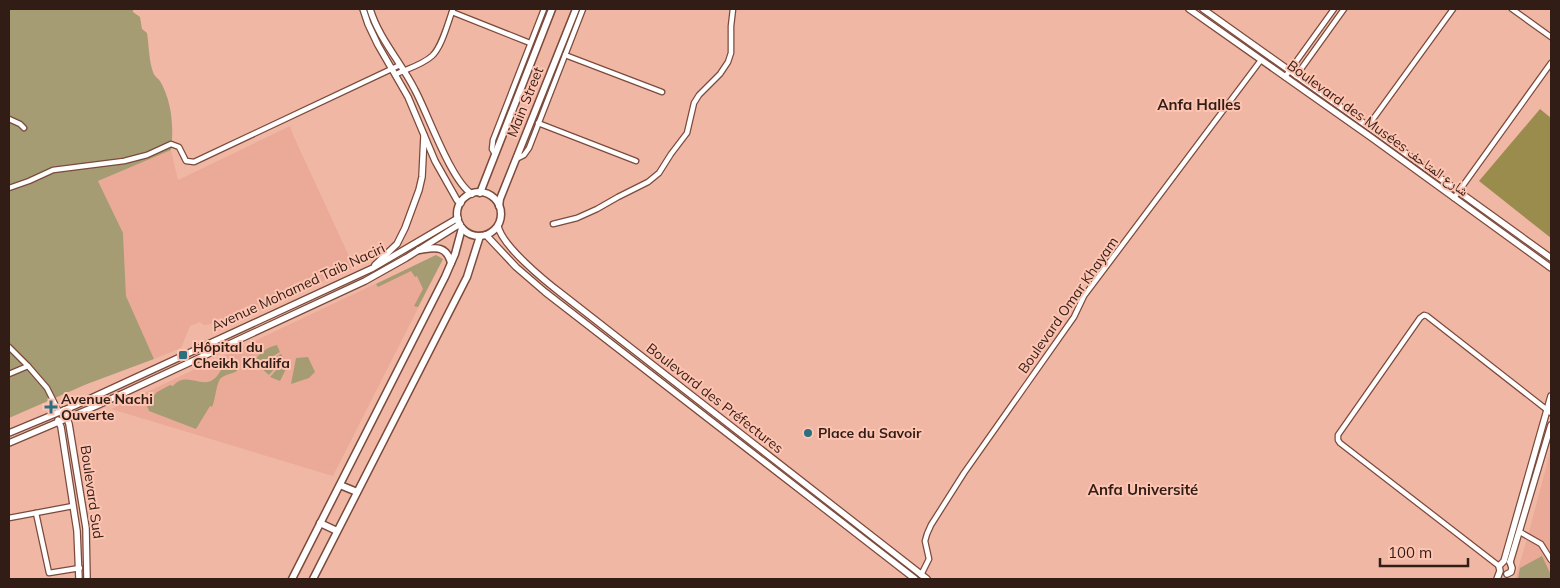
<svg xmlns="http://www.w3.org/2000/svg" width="1560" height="588" font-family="Mulish,'Noto Naskh Arabic',sans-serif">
<rect width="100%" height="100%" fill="#f1b7a5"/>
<!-- built -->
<g fill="#ebaa97">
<path d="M290,126L294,137L354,267L226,325L220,318L211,324L204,325L200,322L190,326L181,348L154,359L126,296L123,233L98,181L171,150L178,180Z"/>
<path d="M436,255L443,259L333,476L111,409Z"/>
<path d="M1551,449V579H1515L1527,539Z"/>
</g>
<!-- green -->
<g fill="#a59c73">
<path d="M9,9H133V12L140,17L142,29L147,33C149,46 149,61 153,72C154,76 158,78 160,81C172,101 174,128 171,150L98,181L123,233L126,296L154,359L87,384L9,418Z"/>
<path d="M436,255L443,259L418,307L414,306L423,289L417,276L415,277L411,271L378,287L376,284Z"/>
<path d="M277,345L280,352L265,361L266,363L281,354L284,358L269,375L254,362C259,353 267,347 277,345Z"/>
<path d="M308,357L315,372L309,378L291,384L296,358Z"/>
<path d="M286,359L290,361L280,381L270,377Z"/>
<path d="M229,360H233L236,363L237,371C232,374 226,374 221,378C216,383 216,398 212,407L210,406L196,429L149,411L146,404L157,392L170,385L173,386C185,372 198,386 211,381C221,376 221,365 229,360Z"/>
<path d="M1542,556L1551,575V579H1518L1520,568Z"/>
</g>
<!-- forest -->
<path fill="#9a8c4d" d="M1540,109L1551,118V238L1479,181Z"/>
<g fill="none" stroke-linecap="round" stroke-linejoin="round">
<!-- minor casing -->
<g stroke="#7b4a3b" stroke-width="7">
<g id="minor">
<path d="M1512,9L1551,37"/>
<path d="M452,12L530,43"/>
<path d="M565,55L662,92"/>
<path d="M396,74C407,69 422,65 432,56C442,47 448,22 453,9"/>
<path d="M1296,76L1344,9"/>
<path d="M1285,77L1334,9"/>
<path d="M9,119L20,124L24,128"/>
<path d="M538,123L636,161"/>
<path d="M1368,126L1453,9"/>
<path d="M495,154L492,149L493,140L544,9"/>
<path d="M516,159L524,155L529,148L583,9"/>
<path d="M9,188L29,181L53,170L124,161L147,155L171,144L179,147L186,161L194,162L400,65"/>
<path d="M1454,198L1551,63"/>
<path d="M553,224L577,218L597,209L618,197L648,182L659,173L671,154L687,133L694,103L699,95L720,74L728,62L731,53V26L733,9"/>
<path d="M9,347L28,366"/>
<path d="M9,374L28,366L47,388L59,412"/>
<path d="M36,513L49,573L80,568"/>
<path d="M9,518L73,506"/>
<path d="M1520,532L1541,544L1551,560"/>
<path d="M1499,566L1340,443L1338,440V435L1420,318L1424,315L1427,316L1551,413"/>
<path d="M921,575L929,559L925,541L927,534L931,525L964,473L1074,317L1084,296L1261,60"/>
</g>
</g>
<!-- tertiary casing -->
<g stroke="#7b4a3b" stroke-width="8">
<g id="tertiary">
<path d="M363,9L368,24L378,45L408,97L435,161L457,200L461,203"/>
<path d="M370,9C379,39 401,62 415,90C428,114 451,181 472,194"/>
<path d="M1189,9L1372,138L1551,268"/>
<path d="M1203,9L1376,132L1551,258"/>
<path d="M498,226C502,246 545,281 562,294L927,579"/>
<path d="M486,235L516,267L545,292L915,579"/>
<path d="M375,265L397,244L405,228L419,190L422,177L424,136"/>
<path d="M64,410L69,424L86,528L87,579"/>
<path d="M58,420L61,427L77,531L79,579"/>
<path d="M9,433L74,406L373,268L458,218"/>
<path d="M9,443L96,406L365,281L406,258L460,224"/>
<path d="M1510,562L1551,425"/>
<path d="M1507,574L1511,572L1512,568L1510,562"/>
<path d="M1497,579L1500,571L1499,566L1504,561L1551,396"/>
</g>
</g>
<!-- secondary casing -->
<g stroke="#7b4a3b" stroke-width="9">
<g id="secondary">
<circle cx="479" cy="214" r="22"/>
<path d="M480,193L552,9"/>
<path d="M499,206L500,199L576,9"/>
<path d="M419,250C434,248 446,244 451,263"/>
<path d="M340,485L357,492"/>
<path d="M320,523L337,531"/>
<path d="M292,579L445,277L455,254L462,228"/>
<path d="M313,579L467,277L480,236"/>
</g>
</g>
<!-- minor -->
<use href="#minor" stroke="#fff" stroke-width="4.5"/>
<!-- tertiary -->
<use href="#tertiary" stroke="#fff" stroke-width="5.5"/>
<!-- secondary -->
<use href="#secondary" stroke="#fff" stroke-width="6"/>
</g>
<!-- markers -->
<g fill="#2c6f80" stroke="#fec4b2" stroke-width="2">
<rect x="178" y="350" width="10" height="10" rx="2.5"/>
<path d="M48.5 399.5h5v5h5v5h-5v5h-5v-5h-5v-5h5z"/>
<circle cx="808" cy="433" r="5"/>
</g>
<g text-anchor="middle" stroke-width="4" stroke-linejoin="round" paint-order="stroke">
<!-- street labels -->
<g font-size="14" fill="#321d16" stroke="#fec4b2">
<text transform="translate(525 102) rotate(-68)" y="5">Main Street</text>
<text transform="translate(1378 128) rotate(36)" y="5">Boulevard des Musées شارع المتاحف</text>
<text transform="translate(298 287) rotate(-25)" y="5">Avenue Mohamed Taib Naciri</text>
<text transform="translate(1068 305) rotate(-55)" y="5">Boulevard Omar Khayam</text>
<text transform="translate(715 398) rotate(38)" y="5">Boulevard des Préfectures</text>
<text transform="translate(92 492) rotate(82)" y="5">Boulevard Sud</text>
</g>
<!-- poi labels -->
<g font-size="14" font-weight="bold" fill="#321d16" stroke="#fec4b2" text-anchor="start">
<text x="193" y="352">Hôpital du<tspan x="193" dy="16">Cheikh Khalifa</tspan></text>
<text x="61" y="404">Avenue Nachi<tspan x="61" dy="16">Ouverte</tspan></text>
<text x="818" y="438">Place du Savoir</text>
</g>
<!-- neighbourhood labels -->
<g font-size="15" font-weight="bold" fill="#321d16" stroke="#fec4b2">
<text x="1199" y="110">Anfa Halles</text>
<text x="1143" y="495">Anfa Université</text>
</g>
</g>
<!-- border -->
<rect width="1560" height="588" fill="none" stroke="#321d16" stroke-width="20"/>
<!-- scale -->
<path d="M1380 558v8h88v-8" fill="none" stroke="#321d16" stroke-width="2.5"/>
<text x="1388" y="558" font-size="15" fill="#321d16" stroke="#fec4b2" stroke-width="4" paint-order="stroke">100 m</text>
</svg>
